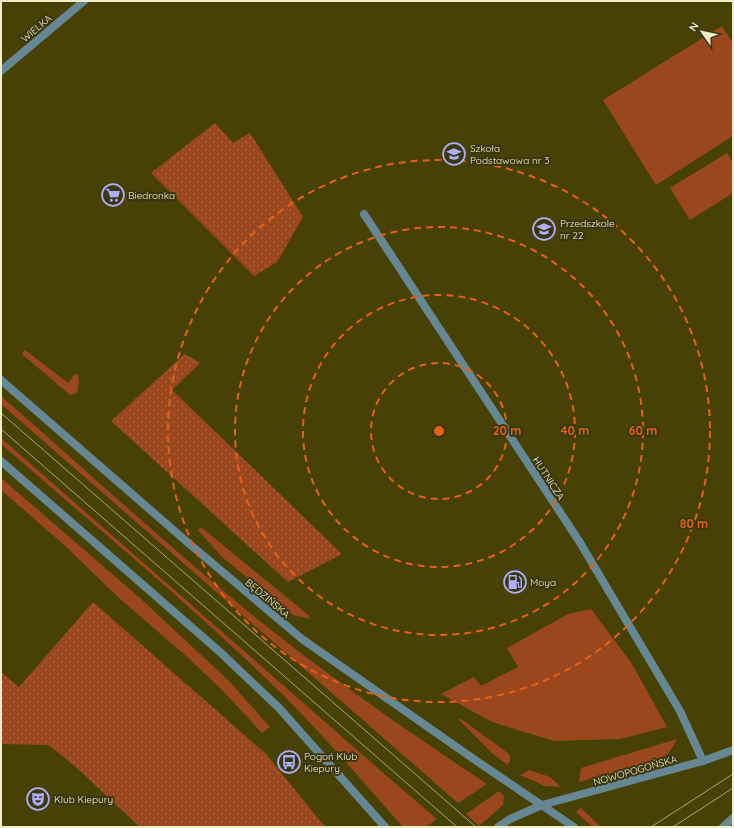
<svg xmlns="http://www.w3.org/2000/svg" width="734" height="828" font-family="Quicksand,sans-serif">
<defs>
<pattern id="park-dots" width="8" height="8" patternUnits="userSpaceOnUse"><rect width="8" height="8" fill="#9b471e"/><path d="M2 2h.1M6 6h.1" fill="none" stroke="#a9623d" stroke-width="1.8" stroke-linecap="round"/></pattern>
</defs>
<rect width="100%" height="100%" fill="#474105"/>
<!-- grass -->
<g fill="#9b471e">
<path d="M722,26L733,43V136L656,185L603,100Z"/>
<path d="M727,153L733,163V193L690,220L670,188Z"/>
<path d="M25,350L68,383L74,375L78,374L79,383L77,393L70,395L22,354Z"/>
<path d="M1,396C80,465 158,537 239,604C318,669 401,727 487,784L458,803L1,404Z"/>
<path d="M1,438L389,778L437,819L426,827H403C364,783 326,738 285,697C195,608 96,527 1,444Z"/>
<path d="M1,478L140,598L230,682L270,727L262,733L221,689L185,655L119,598L62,543L1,490Z"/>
<path d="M201,527L307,614L311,619L293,615L222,557L198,530Z"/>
<path d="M591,609L632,664L667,727L620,739L554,741L492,722L441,694L474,677L481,686L518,667L507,648L568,614Z"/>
<path d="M460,718L509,754L510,760L508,765L494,755L459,720Z"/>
<path d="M677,739L669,753L658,760L579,782L581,768Z"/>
<path d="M529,770L550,777L561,787L545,786L520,775Z"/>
<path d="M499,791L504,796L503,805L479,826L466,814Z"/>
<path d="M581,808L601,827H593L577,813V811Z"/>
</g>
<!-- park -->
<g fill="url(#park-dots)">
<path d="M215,123L233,143L250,133L303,217L277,262L254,276L151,173Z"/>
<path d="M185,354L200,363L172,390L342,554L288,582L111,421Z"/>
<path d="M93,602L266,754L325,827H140L78,769L49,745L1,744V672L19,687Z"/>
</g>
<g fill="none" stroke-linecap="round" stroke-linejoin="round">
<!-- minor -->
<g stroke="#668794" stroke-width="8">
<path d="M1,71L84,1"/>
<path d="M364,214L579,541L680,711L703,761"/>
<path d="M542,805L703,761L733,750"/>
<path d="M723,827L733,818"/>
</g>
<!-- tertiary -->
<g stroke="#668794" stroke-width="8">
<path d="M1,380L186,541L302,639L478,762L574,827"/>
<path d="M1,461L220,652L279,708L385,827"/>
<path d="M498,827L510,819L542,805"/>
</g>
<!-- tram -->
<g stroke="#aaa678" stroke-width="1">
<path d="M1,413L476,827"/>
<path d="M1,429L457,827"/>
<path d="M651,827L733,774"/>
<path d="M673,827L733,788"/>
</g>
</g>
<!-- distance rings -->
<g fill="none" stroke="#e86016" stroke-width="2" stroke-dasharray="7 5">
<circle cx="439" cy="431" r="68"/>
<circle cx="439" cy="431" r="136"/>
<circle cx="439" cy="431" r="204"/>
<circle cx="439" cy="431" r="271"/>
</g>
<!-- icons -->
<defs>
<g id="school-ring" transform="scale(1.15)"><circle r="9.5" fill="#3a3710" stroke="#afaefa" stroke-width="1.5"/><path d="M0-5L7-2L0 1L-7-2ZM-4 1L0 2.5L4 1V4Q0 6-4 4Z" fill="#afaefa"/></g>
<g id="supermarket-ring" transform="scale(1.15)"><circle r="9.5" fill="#3a3710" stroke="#afaefa" stroke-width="1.5"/><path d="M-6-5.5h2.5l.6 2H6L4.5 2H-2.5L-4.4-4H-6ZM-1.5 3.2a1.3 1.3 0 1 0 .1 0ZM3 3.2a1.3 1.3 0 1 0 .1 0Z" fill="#afaefa"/></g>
<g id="fuel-ring" transform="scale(1.15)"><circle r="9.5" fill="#3a3710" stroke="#afaefa" stroke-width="1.5"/><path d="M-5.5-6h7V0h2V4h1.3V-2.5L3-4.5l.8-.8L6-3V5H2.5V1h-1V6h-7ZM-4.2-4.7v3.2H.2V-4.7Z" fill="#afaefa"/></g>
<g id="bus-ring" transform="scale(1.15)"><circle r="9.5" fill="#3a3710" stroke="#afaefa" stroke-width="1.5"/><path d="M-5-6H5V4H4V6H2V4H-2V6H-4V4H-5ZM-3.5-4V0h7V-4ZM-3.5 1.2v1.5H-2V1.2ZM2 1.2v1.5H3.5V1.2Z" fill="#afaefa"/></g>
<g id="theatre-ring" transform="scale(1.15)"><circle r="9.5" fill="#3a3710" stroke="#afaefa" stroke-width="1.5"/><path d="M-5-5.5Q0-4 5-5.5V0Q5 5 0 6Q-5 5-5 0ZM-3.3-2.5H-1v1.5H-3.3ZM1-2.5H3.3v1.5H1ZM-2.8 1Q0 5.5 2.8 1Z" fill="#afaefa"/></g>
</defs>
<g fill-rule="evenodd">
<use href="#school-ring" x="454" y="154"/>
<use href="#supermarket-ring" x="113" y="195"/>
<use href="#school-ring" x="544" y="229"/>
<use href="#fuel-ring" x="515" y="582"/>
<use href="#bus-ring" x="289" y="762"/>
<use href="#theatre-ring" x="38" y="799"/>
</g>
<g text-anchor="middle" stroke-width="4" stroke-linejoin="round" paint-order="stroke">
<!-- street labels -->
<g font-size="10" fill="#f0eeca" stroke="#3a3710">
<text transform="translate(36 28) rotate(-40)" y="4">WIELKA</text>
<text transform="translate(549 478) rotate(57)" y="4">HUTNICZA</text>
<text transform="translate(268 598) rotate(40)" y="4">BĘDZIŃSKA</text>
<text transform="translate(635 770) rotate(-16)" y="4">NOWOPOGOŃSKA</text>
</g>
<!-- poi labels -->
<g font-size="10" fill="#f0eeca" stroke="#3a3710" text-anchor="start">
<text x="470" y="152">Szkoła<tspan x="470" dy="12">Podstawowa nr 3</tspan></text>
<text x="128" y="199">Biedronka</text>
<text x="560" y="227">Przedszkole<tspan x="560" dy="12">nr 22</tspan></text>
<text x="530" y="586">Moya</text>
<text x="304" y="760">Pogoń Klub<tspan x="304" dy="12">Kiepury</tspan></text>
<text x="54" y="803">Klub Kiepury</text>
</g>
</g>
<circle cx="439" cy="431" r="6" fill="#e86016" stroke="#3a3710" stroke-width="2"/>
<g font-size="12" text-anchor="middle" font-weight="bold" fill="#e86016" stroke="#3a3710" stroke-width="4" stroke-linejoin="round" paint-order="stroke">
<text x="507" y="435">20 m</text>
<text x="575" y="435">40 m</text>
<text x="643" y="435">60 m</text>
<text x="694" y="528">80 m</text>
</g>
<!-- border -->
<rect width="734" height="828" fill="none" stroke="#f0eeca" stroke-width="4"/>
<!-- north arrow -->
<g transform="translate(702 32) rotate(303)" stroke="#3a3710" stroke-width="3" paint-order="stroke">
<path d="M0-3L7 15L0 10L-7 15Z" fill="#f0eeca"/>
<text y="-6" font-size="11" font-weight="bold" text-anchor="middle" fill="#f0eeca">N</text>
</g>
</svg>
